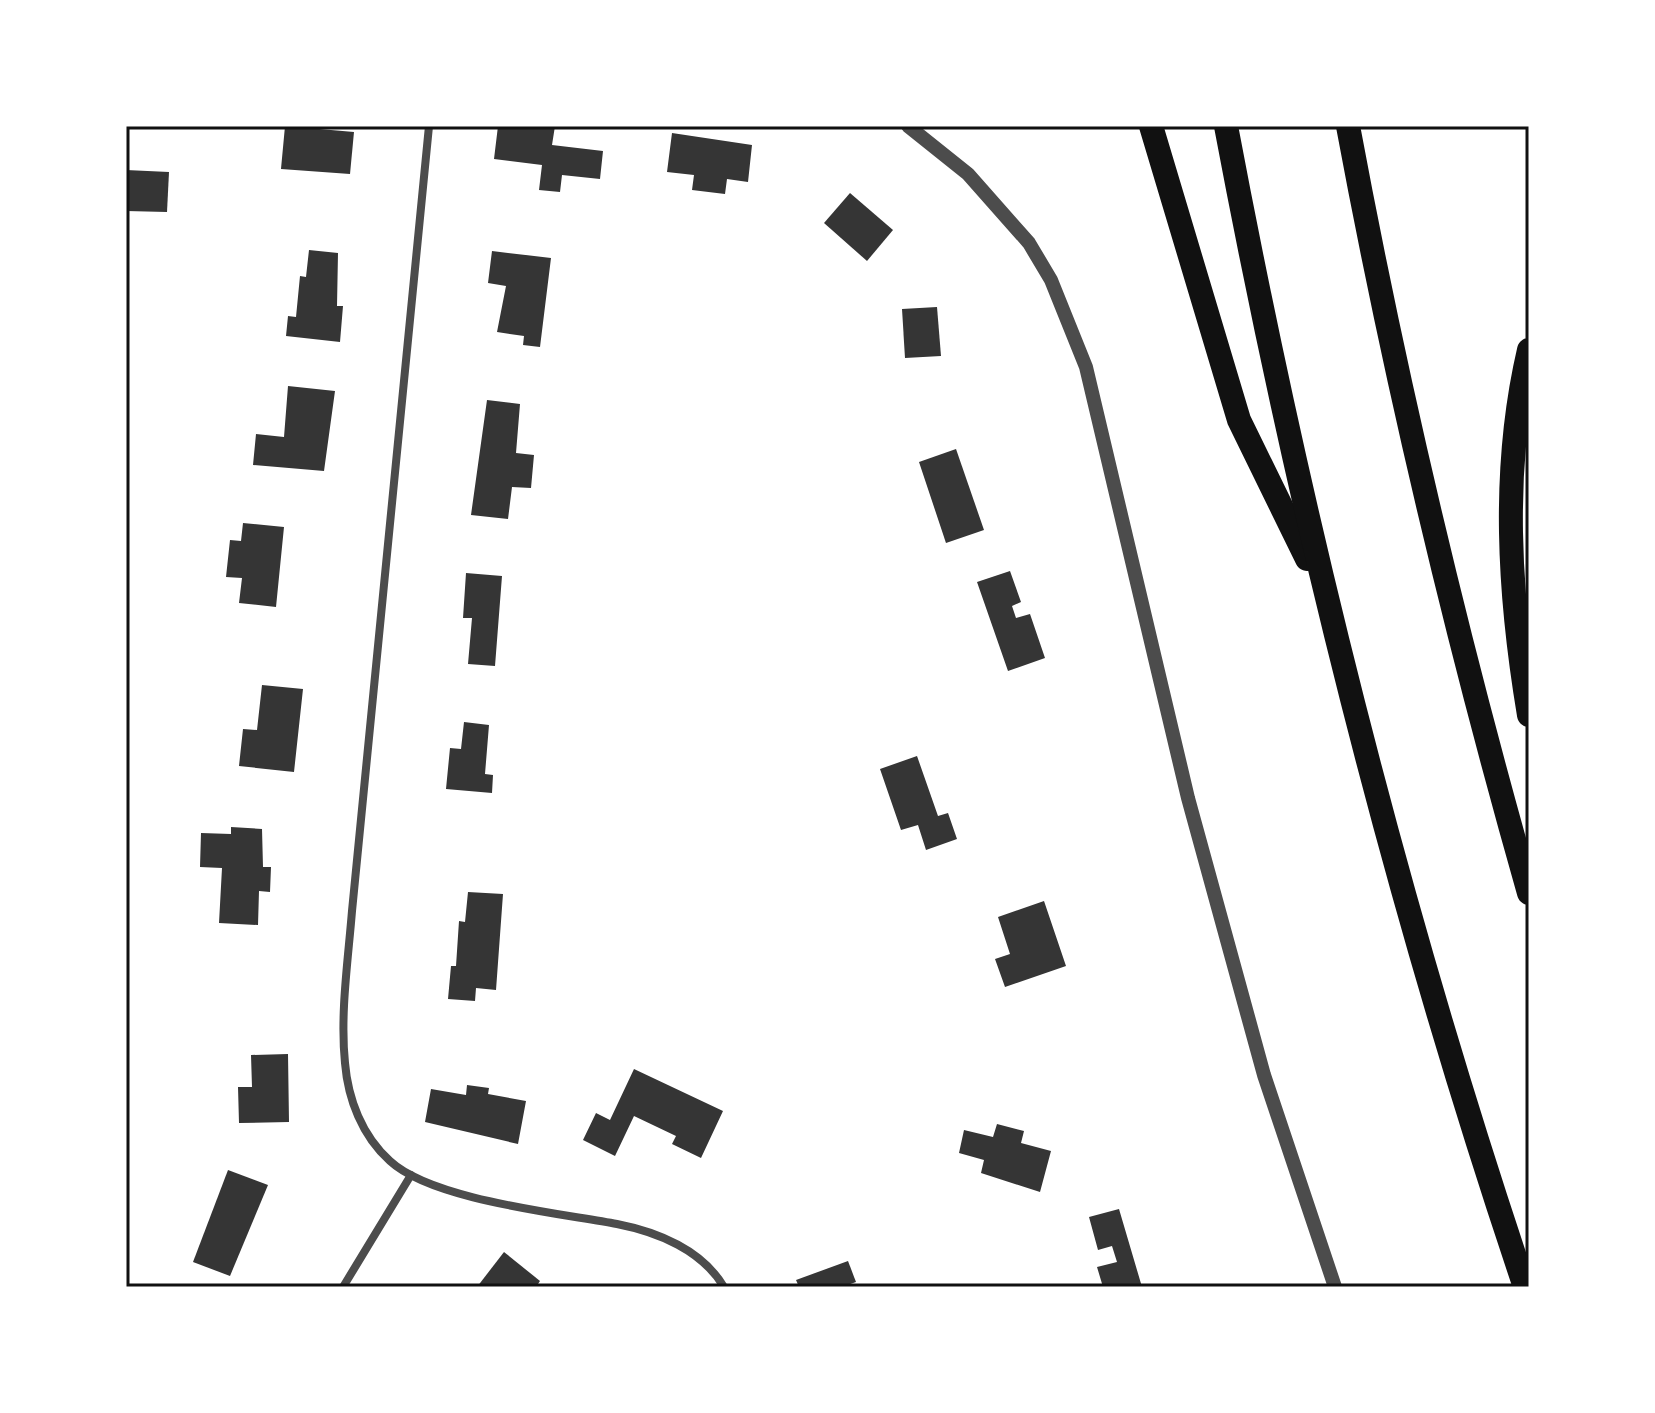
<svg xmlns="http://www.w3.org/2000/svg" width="1655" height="1413" font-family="Arial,sans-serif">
<rect width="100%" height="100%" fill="#fff"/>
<!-- building -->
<g fill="#353535">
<path d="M285,126L354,132L350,174L281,169Z"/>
<path d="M498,126H555L552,145L603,151L600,179L562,175L560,192L539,190L542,165L494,159Z"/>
<path d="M672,133L752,145L748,182L727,179L725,194L692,190L694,175L667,172Z"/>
<path d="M126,170L169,172L167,212L126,211Z"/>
<path d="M850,193L893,230L867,261L824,223Z"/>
<path d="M309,250L338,253L337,306H343L340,342L286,336L288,316L296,317L300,276L306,277Z"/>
<path d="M492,251L551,258L540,347L523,345L524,336L497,332L506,286L488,283Z"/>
<path d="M937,307L941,356L905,358L902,309Z"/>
<path d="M288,386L335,391L324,471L253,465L256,434L284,437Z"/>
<path d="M487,400L520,404L516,453L534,455L531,488L512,487L508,519L471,515Z"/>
<path d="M956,449L984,530L946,543L919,462Z"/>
<path d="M243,523L284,527L276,607L239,603L242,578L226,577L230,540L241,541Z"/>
<path d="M1010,571L1021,602L1012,606L1016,618L1030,614L1045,658L1008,671L977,582Z"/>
<path d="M466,573L502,576L495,666L468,664L472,618H463Z"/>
<path d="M262,685L303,689L294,772L239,766L243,729L257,730Z"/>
<path d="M464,722L489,725L485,774L493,775L492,793L446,789L450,748L461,749Z"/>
<path d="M917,756L938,816L948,813L957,839L926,850L918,825L901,830L880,769Z"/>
<path d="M231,827L262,829L263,867H271L270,892L259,891L258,925L219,923L222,868L200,867L201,833L231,834Z"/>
<path d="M468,892L503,894L496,990L476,988L475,1001L448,999L451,966H456L459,921L465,922Z"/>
<path d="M1044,901L1066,966L1005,987L995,959L1010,954L998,917Z"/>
<path d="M288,1054L289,1122L239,1123L238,1087H252L251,1055Z"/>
<path d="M634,1069L723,1111L701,1158L672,1144L676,1136L634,1116L615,1156L583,1140L596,1113L610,1120Z"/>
<path d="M467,1085L489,1088L488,1094L526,1101L518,1144L425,1122L431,1089L466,1095Z"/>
<path d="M997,1124L1024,1131L1021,1143L1051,1151L1040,1192L981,1173L984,1160L959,1153L964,1130L993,1137Z"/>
<path d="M228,1170L268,1185L230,1276L193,1262Z"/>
<path d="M1119,1209L1142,1287H1103L1097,1267L1117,1262L1112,1246L1098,1250L1089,1217Z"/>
<path d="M504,1252L540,1281L536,1287H477Z"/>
<path d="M848,1261L856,1282L842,1287H799L796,1280Z"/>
</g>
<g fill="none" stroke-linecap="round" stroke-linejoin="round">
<!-- minor -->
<g stroke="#4c4c4c" stroke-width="8">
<path d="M429,126L352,911C348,961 340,1014 345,1063C348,1099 362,1136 390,1161C432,1200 559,1213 617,1224C658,1232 702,1250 724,1287"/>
<path d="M343,1287L411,1175"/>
</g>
<!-- tertiary -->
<path stroke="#4c4c4c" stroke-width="14" d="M908,126L968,174L1029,243L1051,280L1086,367L1188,798L1264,1075L1335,1287"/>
<!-- motorway -->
<g stroke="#111" stroke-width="24">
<path d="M1151,126L1239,420L1307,559"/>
<path d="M1226,126C1300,519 1397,908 1525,1287"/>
<path d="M1348,126C1396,384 1457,640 1529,893"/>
<path d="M1529,350C1501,470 1509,595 1529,715"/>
</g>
</g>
<!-- border -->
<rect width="1655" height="1413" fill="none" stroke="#ffffff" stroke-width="256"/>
<rect x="128" y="128" width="1399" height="1157" fill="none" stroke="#111" stroke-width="3"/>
</svg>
